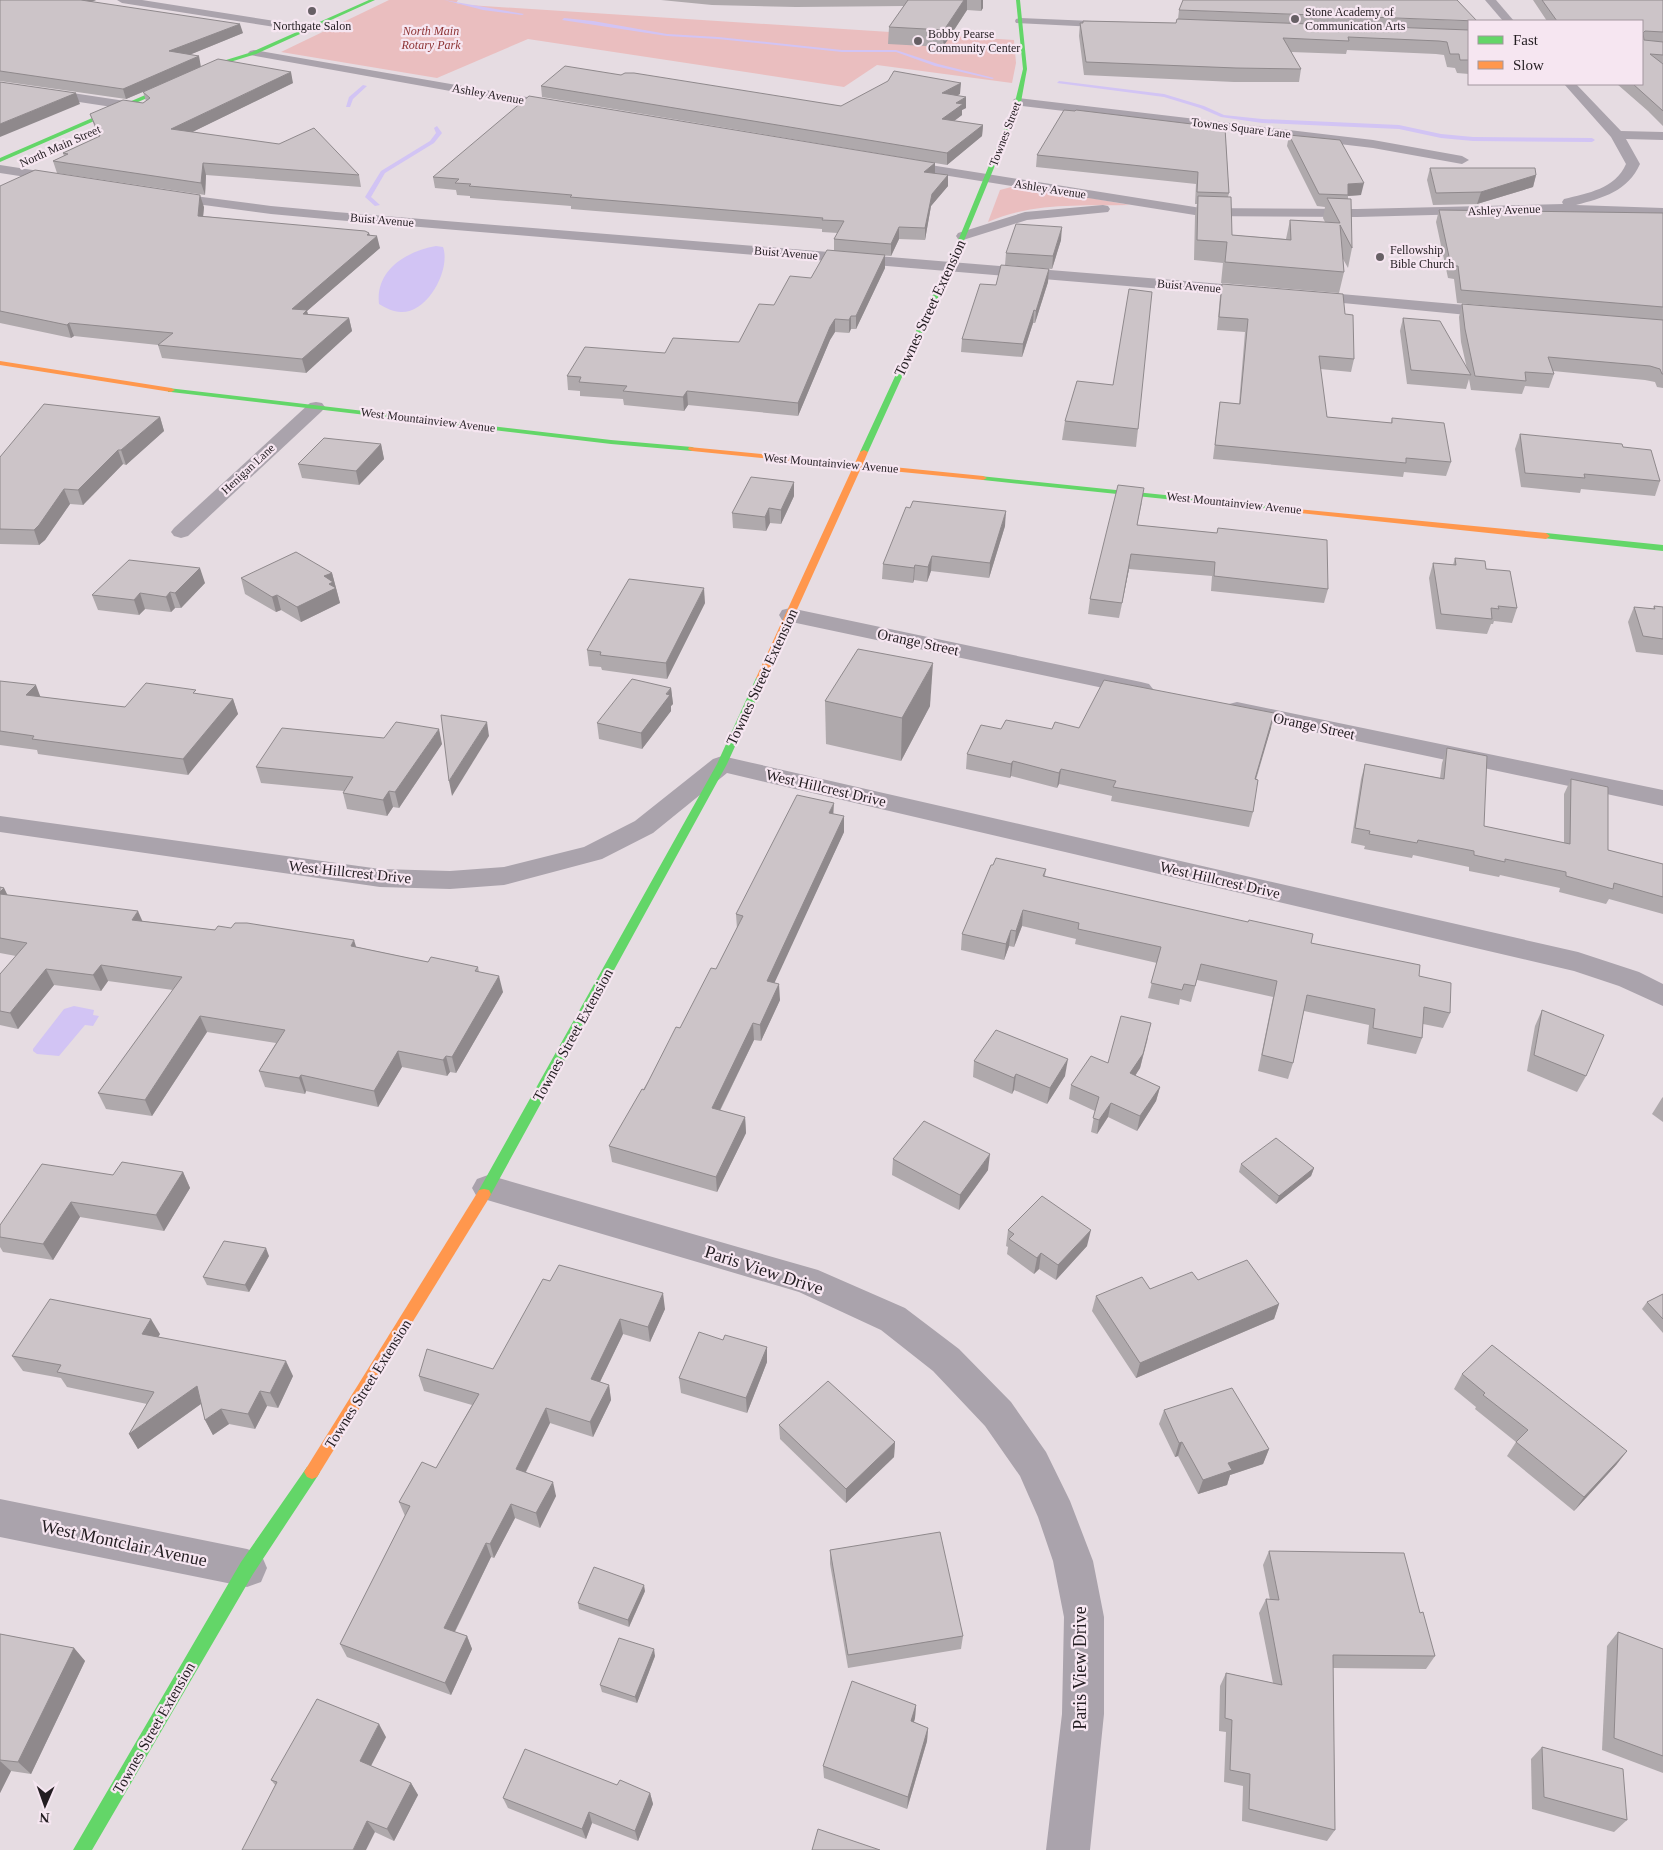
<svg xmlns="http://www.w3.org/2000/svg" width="1663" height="1850" font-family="'Times New Roman',serif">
<rect width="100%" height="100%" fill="#e6dce2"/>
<!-- green -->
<g fill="#eabebf">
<path d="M389,0H458L456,3L468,5L1014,40L1016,63L1012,83L877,65L844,87L528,39L437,78L281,52Z"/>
<path d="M1015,186L1029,187L1130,205C1083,206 1033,202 988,222L1000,190Z"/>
</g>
<!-- water -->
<g fill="#d2c4f4">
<path d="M436,246L443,247C451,269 428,313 401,312C393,312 386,308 379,304C375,270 407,251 436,246Z"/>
<path d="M74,1006L94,1010L93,1015L99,1016L93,1026L85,1025L59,1056L37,1054L33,1051V1049L64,1009Z"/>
</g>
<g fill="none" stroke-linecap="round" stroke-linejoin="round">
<!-- stream -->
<g fill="#d2c4f4" fill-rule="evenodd">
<path d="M444,0L524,14L522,15L483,10Z"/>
<path d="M564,18L593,21L667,34L718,37L842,50H896L938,64L994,78L992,79L935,66L896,52H842L718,39L667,36L562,20Z"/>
<path d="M1059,81L1164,94L1204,106L1224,115L1262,119L1399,125L1441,134L1473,137L1592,138L1595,140L1592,142L1473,141L1441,138L1399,129L1262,123L1221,117L1200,108L1164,97L1057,83Z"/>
<path d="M363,85L367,86L353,99L350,107H346L349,97Z"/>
<path d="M437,126L442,133L434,143L385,173L371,197L380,205L375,206L365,197L381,171L430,141L436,133L434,128Z"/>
</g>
<!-- street -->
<g fill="#aaa3ac" fill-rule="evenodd">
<path d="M117,0H142L307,26L313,29L307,32L122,3Z"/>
<path d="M1485,0H1496L1514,21H1503Z"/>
<path d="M1020,18L1116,22L1122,25L1116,28L1016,23L1015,21L1016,19Z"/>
<path d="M254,50L561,103L567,107L561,111L250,55L248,53L250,51Z"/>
<path d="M0,82L145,104L151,108L145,112L0,90Z"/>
<path d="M1564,84H1576L1621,131L1663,132V140L1626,139L1640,164C1628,191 1603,198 1576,205L1663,208V216L1543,212L1357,217L1201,216L899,168L892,164L899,160L1201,208L1357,209L1563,204L1562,202L1564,199C1588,193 1615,189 1626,164L1611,137Z"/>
<path d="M1018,98L1373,140L1462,156L1469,160L1462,164L1373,148L1014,105L1012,102L1014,99Z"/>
<path d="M0,165L65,175L72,179L65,183L0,173Z"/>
<path d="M164,192L271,206L336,212L1259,287L1265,289L1267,292L1265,295L1259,297L336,220L271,214L159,199L157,196L159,193Z"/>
<path d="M1103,205L1108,206L1110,209L1108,212L1027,220L963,240L958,239L956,236L958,233L1025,212Z"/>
<path d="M1307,291L1499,308L1505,310L1507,313L1505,316L1499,318L1301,299L1299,296L1301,293Z"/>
<path d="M316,402L322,403L325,407L322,411L188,536L181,538L174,536L171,532L174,528L310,403Z"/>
<path d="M790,608L1141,682L1149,684L1153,689L1149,694L1141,696L782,620L779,615L782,610Z"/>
<path d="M1237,702L1663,790V806L1229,714L1225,709L1229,704Z"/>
<path d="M722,756L1578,952L1639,972L1663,984V1006L1619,986L1574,971L727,773L653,833L602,859L504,885L450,889L380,887L0,832V816L380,869L450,871L504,867L584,847L635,821L713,759Z"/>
<path d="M488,1175L818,1270L905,1308L959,1349L1011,1402L1046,1452L1070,1501L1093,1561L1104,1617V1714L1090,1850H1046L1062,1714L1064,1617L1053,1561L1038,1517L1020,1476L985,1426L933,1371L881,1330L799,1292L477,1197L472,1188L477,1179Z"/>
<path d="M0,1499L247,1549L261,1554L267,1568L261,1582L247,1587L0,1537Z"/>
</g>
<!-- fast -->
<g fill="#63d668" fill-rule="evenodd">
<path d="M369,0H375L256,54L230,62L0,162V158L226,60L252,52Z"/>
<path d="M1016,0H1020L1027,69L1021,102L966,236L868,452L861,454L860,452L960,236L1015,102L1023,69Z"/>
<path d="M168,388L611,440L692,447L696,449L692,451L611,444L171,392H168Z"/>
<path d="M980,476L1300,509L1304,511L1300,513L983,480L979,478Z"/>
<path d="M1546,533L1663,545V551L1543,538L1542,536Z"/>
<path d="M761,675L766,678L727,764L489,1198L484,1199L479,1198L477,1194L479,1190L717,764L756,678Z"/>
<path d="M312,1465L317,1467L320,1472L317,1477L253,1574L92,1850H73L241,1562L307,1467Z"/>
</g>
<!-- slow -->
<g fill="#ff974d" fill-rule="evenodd">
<path d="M0,361L171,388L175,390L171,392L0,365Z"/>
<path d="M689,447L855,463L860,452L864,450L868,452L863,464L983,476L987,478L983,480L861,468L766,678L761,681L756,678L853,467L692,451L688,449Z"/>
<path d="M1297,509L1546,533L1550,536L1546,539L1300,513H1297Z"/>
<path d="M484,1189L489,1190L491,1194L489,1198L317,1477L312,1479L307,1477L304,1472L307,1467L479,1190Z"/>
</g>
</g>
<!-- wall -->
<g fill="#afa9ac">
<path d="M0,0H96L92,2L243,33L189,55L201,67L293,83L192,132L359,175L361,187L206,175L205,195L57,173L53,161L64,156L63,153L99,137L94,125L90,114L143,103L146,101L143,92L126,99L0,81Z"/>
<path d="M661,0H983V8L981,11L967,10L943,47L888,44L889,27L904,6L796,7L712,5Z"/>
<path d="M1533,0H1663V126L1648,111L1617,84H1642V21H1547Z"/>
<path d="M1179,10L1469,21V74L1457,73L1455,68L1447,67L1444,55L1436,54L1347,50L1346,54L1291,52L1301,69L1299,82H1234L1084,75L1079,36L1080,23H1083V21L1176,23L1178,19Z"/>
<path d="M621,75L841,106L960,94L957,95L966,108L962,110V115L954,121L983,125L982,136L947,165L542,97L541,86Z"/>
<path d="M1225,128L1229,193L1228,197L1232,235L1286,239L1290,220L1325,222L1323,218L1325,207L1317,206L1287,146L1289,135L1361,195L1348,196V199L1352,248L1348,268L1343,259L1344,272L1339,293L1221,283L1223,263L1194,260L1195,216L1197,204H1195L1196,184L1036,167L1037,155Z"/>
<path d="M935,163V173L948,175V186L931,206L925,240L899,239L891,256L834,251V239L838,233L822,232V229L571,209V206L470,198V196L457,195L456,190L435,188L433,177Z"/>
<path d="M1430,168L1536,175L1533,187L1477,204L1433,205L1427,180Z"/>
<path d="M0,186L204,207L203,216L369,233L370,235L380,248L307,311L308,314L349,318L352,331L306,373L162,358L158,345L74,336L71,338L0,323Z"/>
<path d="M1439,210L1663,213V388L1657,387L1655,382L1645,380L1553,371L1554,374L1549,388L1525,386L1522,394L1471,390L1469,379L1466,389L1407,384L1400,331L1403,318L1467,369L1461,342L1459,317L1462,304L1593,315L1457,303L1454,279L1448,278L1436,222Z"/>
<path d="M1061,240L1052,269L1005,265L1006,253Z"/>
<path d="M885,255V268L856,329H851L849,333L835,332L830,340L798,416L688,405L684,411L624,405L623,399L580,396V391L568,390L567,376L665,353L739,342L774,305L811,278Z"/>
<path d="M1049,269L1048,282L1035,323H1033L1022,357L961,352L962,339L996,285Z"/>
<path d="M1222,284L1345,314L1354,359L1351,372L1320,369L1327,417L1391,423L1392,418L1451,462L1446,476L1404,472L1403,477L1213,459L1220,402L1239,404L1245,332L1217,330L1220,296Z"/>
<path d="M1113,385L1138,429L1136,447L1062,440L1065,421Z"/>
<path d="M160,417L164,431L126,465L123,464L83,505L70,504L45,540L39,545L0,544V457Z"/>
<path d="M1520,434L1623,447L1660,481L1655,496L1581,489L1580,493L1521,487L1515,449Z"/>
<path d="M381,444L384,459L359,485L302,478L298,464Z"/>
<path d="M794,496L781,524L770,523L766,531L733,528L732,513Z"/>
<path d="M1142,502L1137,525L1217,533L1218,528L1328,589L1324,603L1211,591L1212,576L1129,569L1119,618L1088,614L1090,599Z"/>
<path d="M1005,526L989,578L931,571L927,582L914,580L913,583L882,579L883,564Z"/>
<path d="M1455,558L1486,569L1517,608L1512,623L1494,621L1493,624H1491L1487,634L1436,629L1429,578L1433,563L1453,565Z"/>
<path d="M332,573L340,603L301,622L281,610L276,612L245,594L241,578Z"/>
<path d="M205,583L181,608H175L171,612L145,609L139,615L98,610L92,595Z"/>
<path d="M705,603L667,679L602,670L601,667L589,666L587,650Z"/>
<path d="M1654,606L1663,607V655L1636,652L1628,622L1634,607L1653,609Z"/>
<path d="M0,681L41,697L125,707L198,694L233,699L238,714L188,775L38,754L37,750L0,745Z"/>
<path d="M671,688L673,704L671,706V711L642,749L599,739L597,723Z"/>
<path d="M825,701L930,706L901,761L826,744Z"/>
<path d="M1079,728H1271L1256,780L1253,812L1249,827L1111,801L1112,796L1059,784L1057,788L1011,776L1010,778L966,769L967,754L1001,729H1052Z"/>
<path d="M442,744L399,808L393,807L387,816L347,809L343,793L344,791L261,783L256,767Z"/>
<path d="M1447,748L1484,826L1564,843V794L1571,779L1608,850L1663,864V914L1609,899L1606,904L1559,892L1560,888L1500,875L1499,877L1469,871V867L1413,855L1412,858L1364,849L1365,846L1351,843L1361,779L1365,764L1440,778L1442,763Z"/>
<path d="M833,814L844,832L774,982L780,1000L761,1041L754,1040L720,1111L745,1117L746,1133L717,1192L612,1162L609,1146L716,969L737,929L736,914Z"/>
<path d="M1046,869L1045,876L1311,943L1419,976L1450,1013L1443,1028L1423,1024L1422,1038L1416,1054L1367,1044L1369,1025L1304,1011L1293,1063L1288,1079L1258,1071L1273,997L1197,980L1191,1002L1180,999L1179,1005L1148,998L1157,963L1075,944L1076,939L1022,926L1014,947L1009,946L1004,960L961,950L962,934Z"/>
<path d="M0,887L4,888L7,895L142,921L357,947L428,962L478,967L479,972L503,992L456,1073L450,1072L447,1076L402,1067L378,1107L306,1091L305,1094L265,1087L259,1071L276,1043L207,1032L152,1116L106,1109L98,1093L173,990L108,981L101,991L54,985L18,1029L0,1025V974L16,956L0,953Z"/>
<path d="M1542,1010L1586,1076L1577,1092L1527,1071L1535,1026Z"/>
<path d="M1148,1038L1140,1068L1135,1076L1160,1087L1156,1101L1137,1131L1108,1117L1097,1134L1091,1132L1095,1111L1069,1099L1071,1085L1108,1063Z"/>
<path d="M974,1061L1065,1076L1047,1104L1014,1090L1012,1094L973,1077Z"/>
<path d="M1663,1097V1122L1652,1114L1662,1098Z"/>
<path d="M893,1159L988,1170L959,1210L892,1175Z"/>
<path d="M1241,1164L1314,1168L1311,1176L1276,1204L1239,1172Z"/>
<path d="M183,1172L190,1188L164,1231L80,1217L53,1260L3,1252L0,1247V1225L113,1175Z"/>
<path d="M1008,1230L1087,1246L1056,1280L1039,1269L1034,1274L1007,1254L1008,1247L1006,1246Z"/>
<path d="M269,1256L249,1292L207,1285L203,1277Z"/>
<path d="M1198,1280L1279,1304L1274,1319L1136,1378L1092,1311L1096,1296L1150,1289Z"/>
<path d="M550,1281L665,1309L650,1342L623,1334L600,1382L609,1385L611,1400L593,1437L550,1423L526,1472L556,1496L540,1528L515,1518L494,1558L491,1557L455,1632L467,1636L472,1649L451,1695L347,1657L340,1644L405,1516L399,1502L436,1468L472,1405L424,1391L419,1376L493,1369Z"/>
<path d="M1663,1294V1333L1642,1309L1647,1302Z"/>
<path d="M160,1334L158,1337L293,1376L278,1408L267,1406L255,1429L229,1424L213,1435L205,1420L201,1404L138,1449L129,1434L147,1404L67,1387L61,1378L23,1371L12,1356Z"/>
<path d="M723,1340L767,1347V1362L747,1413L681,1393L679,1378Z"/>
<path d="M1462,1374L1627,1451L1616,1465L1574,1511L1507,1456L1516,1442L1475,1409L1476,1407L1454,1389Z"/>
<path d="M1164,1410L1269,1449L1263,1464L1230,1475L1227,1485L1198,1494L1178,1456L1175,1457L1159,1424Z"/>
<path d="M779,1425L895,1442L894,1457L846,1503L780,1439Z"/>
<path d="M830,1550L963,1636L961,1649L848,1668L830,1564Z"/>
<path d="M1269,1551L1420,1613L1435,1656L1426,1669L1333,1668L1335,1830L1327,1841L1242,1821L1243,1786L1224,1782L1226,1732L1219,1731L1220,1686L1226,1673L1273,1683L1259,1613L1266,1599L1270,1600L1263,1565Z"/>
<path d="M645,1591L629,1627L579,1609L578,1603Z"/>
<path d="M1618,1632L1663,1649V1773L1602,1750L1607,1646Z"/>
<path d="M0,1634L74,1648L85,1661L31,1774L11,1771L0,1793Z"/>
<path d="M655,1656L637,1703L602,1692L600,1685Z"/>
<path d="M916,1705L915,1718L914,1722L928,1728L927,1741L907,1809L824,1778L823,1766Z"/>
<path d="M386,1737L371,1766L411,1783L418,1795L394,1841L276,1786L271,1780Z"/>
<path d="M1542,1747L1627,1820L1614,1832L1532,1809L1531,1759Z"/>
<path d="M650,1793L653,1804L638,1841L592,1823L586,1839L508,1808L503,1798Z"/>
</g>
<!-- shaded-wall -->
<g fill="#8f898c">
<path d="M70,0H96L73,8Z"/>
<path d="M964,0H967V10L943,47L944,30Z"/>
<path d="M981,0H983V8L981,11Z"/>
<path d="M240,24L243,33L172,62L169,51Z"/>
<path d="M199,56L201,67L126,99L123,89Z"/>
<path d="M291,72L293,83L174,141L171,129Z"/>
<path d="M961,83L960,94L942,104V93Z"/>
<path d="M76,93L80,104L0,137V124Z"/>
<path d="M966,97V108L962,110V115L942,130V119L956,103Z"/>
<path d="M983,125L982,136L947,165V153Z"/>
<path d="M203,163L206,175L205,195L201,183Z"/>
<path d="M935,163V175L924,172Z"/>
<path d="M948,175V186L931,206L925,240V228L932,194Z"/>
<path d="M1536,175L1533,187L1477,204L1481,192Z"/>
<path d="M1364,183L1361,195L1348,196V184Z"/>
<path d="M200,195L204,207L202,228L198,216Z"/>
<path d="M899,227V239L891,256V244Z"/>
<path d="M1062,227L1061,240L1052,269L1053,256Z"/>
<path d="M369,233L371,241L377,236L380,248L307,311L310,323L292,309Z"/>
<path d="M885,255V268L856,329V316Z"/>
<path d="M1049,269L1048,282L1035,323L1036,311Z"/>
<path d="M1034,310L1033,323L1022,357L1023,344Z"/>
<path d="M851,316V329L849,333V320Z"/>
<path d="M349,318L352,331L306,373L302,359Z"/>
<path d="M835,319V332L830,340L798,416V403L830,327Z"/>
<path d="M69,323L74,336L71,338L67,325Z"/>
<path d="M687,391L688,405L684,411L683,397Z"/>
<path d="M160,417L164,431L126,465L121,450Z"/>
<path d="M381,444L384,459L359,485L356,471Z"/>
<path d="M118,450L123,464L83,505L78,490Z"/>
<path d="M794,482V496L781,524V510Z"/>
<path d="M64,489L70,504L45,540L39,545L34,530Z"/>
<path d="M769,508L770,523L766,531L765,517Z"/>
<path d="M1006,511L1005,526L989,578L990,563Z"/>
<path d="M1131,554L1129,569L1119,618L1122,603Z"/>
<path d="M932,556L931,571L927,582L928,567Z"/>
<path d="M915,565L914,580L913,583L914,568Z"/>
<path d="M200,568L205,583L181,608L175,593Z"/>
<path d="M332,573L340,603L301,622L297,607L324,576Z"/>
<path d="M704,588L705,603L667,679L666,663Z"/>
<path d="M170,592L175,608L171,612L166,597Z"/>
<path d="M140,593L145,609L139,615L134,600Z"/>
<path d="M277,595L281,610L276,612L272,597Z"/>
<path d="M933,663L930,706L901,761L902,718Z"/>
<path d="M36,685L42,701L26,695Z"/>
<path d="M671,688L673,704L671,706V711L642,749L641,733Z"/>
<path d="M233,699L238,714L188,775L183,759Z"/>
<path d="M1274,713L1271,728L1251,794L1255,779Z"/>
<path d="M487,722L489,736L452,796L449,781Z"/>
<path d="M439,729L442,744L399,808L395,792Z"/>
<path d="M1013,761L1011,776L1010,778L1011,764Z"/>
<path d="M1061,769L1059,784L1057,788L1059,773Z"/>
<path d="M389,791L393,807L387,816L383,800Z"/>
<path d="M834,803L833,819L829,813Z"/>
<path d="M844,816V832L768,997L767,981Z"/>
<path d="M4,888L12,904L0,897V892Z"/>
<path d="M1023,910L1022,926L1014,947L1016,931Z"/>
<path d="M138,911L145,927L132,920Z"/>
<path d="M1011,930L1009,946L1004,960L1006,944Z"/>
<path d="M354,940L359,956L351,946Z"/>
<path d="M101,965L108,981L101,991L93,975Z"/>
<path d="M46,969L54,985L18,1029L10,1013Z"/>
<path d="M499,976L503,992L456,1073L452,1057Z"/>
<path d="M779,984L780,1000L761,1041L760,1025Z"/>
<path d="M200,1016L207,1032L152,1116L145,1100Z"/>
<path d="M753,1023L754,1040L713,1124L712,1108Z"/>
<path d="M1151,1023L1140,1068L1127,1088L1130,1073Z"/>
<path d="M398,1051L402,1067L378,1107L374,1091Z"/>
<path d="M446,1056L450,1072L447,1076L443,1060Z"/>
<path d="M1068,1059L1065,1076L1047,1104L1050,1088Z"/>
<path d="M1016,1074L1014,1090L1012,1094L1014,1078Z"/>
<path d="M301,1075L306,1091L305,1094L299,1078Z"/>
<path d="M1160,1087L1156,1101L1137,1131L1140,1116Z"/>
<path d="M1111,1103L1108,1117L1097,1134L1099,1120Z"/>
<path d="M745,1117L746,1133L717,1192L716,1177Z"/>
<path d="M990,1154L988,1170L959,1210L960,1195Z"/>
<path d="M1314,1168L1311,1176L1276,1204L1279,1196Z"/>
<path d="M183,1172L190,1188L164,1231L156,1215Z"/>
<path d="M71,1202L80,1217L53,1260L43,1244Z"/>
<path d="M1091,1230L1087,1246L1056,1280L1058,1265Z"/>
<path d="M266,1248L269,1256L249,1292L245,1285Z"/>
<path d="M1041,1253L1039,1269L1034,1274L1037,1258Z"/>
<path d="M663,1293L665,1309L650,1342L648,1327Z"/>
<path d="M1279,1304L1274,1319L1136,1378L1140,1363Z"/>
<path d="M151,1319L160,1334L151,1349L142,1334Z"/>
<path d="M620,1319L623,1334L594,1394L591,1379Z"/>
<path d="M767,1347V1362L747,1413L746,1398Z"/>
<path d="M286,1361L293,1376L278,1408L270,1393Z"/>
<path d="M609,1385L611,1400L593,1437L590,1422Z"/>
<path d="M197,1386L205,1401L138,1449L129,1434Z"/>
<path d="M260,1391L267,1406L255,1429L248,1414Z"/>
<path d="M546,1408L550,1423L520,1483L516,1469Z"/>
<path d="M221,1409L229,1424L213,1435L205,1420Z"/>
<path d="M895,1442L894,1457L846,1503V1489Z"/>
<path d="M1182,1442L1178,1456L1175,1457L1179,1443Z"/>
<path d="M1269,1449L1263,1464L1230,1475L1227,1485L1198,1494L1203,1480L1228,1463Z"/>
<path d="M1627,1451L1616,1465L1574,1511L1584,1497Z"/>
<path d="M553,1482L556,1496L540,1528L536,1513Z"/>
<path d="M511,1504L515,1518L494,1558L490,1544Z"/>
<path d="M486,1543L491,1557L450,1641L444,1628Z"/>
<path d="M644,1585L645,1591L629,1627L628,1620Z"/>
<path d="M467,1636L472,1649L451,1695L445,1683Z"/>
<path d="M74,1648L85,1661L31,1774L18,1762Z"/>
<path d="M654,1649L655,1656L637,1703L635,1697Z"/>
<path d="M916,1705L915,1718L910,1734L911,1721Z"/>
<path d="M379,1724L386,1737L367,1773L360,1761Z"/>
<path d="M928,1728L927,1741L907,1809L908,1797Z"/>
<path d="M0,1761L11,1771L0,1793Z"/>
<path d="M411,1783L418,1795L394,1841L387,1829Z"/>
<path d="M650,1793L653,1804L638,1841L635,1831Z"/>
<path d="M589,1812L592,1823L586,1839L582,1829Z"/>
<path d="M367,1821L375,1832L366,1850H353Z"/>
</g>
<!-- building -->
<g fill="#ccc4c8" stroke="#8f898c">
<path d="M0,0H81L240,24L169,51L199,56L123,89L0,71Z"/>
<path d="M908,0H964L944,30L889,27Z"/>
<path d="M1183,0H1457L1477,21L1179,10Z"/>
<path d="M1542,0H1663V32L1645,31L1643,33L1644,40L1663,42V55L1650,54L1663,64V111L1633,84H1642V21H1557Z"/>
<path d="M1177,19L1469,30V60H1460L1459,54H1450L1447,42L1439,41L1348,37L1349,41L1283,38L1301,69L1236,68L1086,62L1080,23H1083V21L1176,23Z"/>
<path d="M218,59L291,72L171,129L279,144L314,128L359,175L203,163L201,183L53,161L68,154L63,153L100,136L90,114L123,100L143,103L150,98L143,92Z"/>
<path d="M565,66L621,75L625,73H634L841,106L888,81L894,71L961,83L942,93L966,97L956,103L963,104L942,119L983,125L947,153L541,86Z"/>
<path d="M0,82L76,93L0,124Z"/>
<path d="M529,96L935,163L924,172L948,175L932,194L925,228L899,227L891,244L834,239L844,221L822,220L823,218L570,197L572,195L469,186L471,184L455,183L459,179L433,177Z"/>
<path d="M1064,110L1075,111L1076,110L1225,128L1229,193L1197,192L1198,172L1037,155Z"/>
<path d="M1289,135L1340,140L1364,183L1348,184V195L1319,194Z"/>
<path d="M1430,168H1535L1536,175L1481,192L1436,193Z"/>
<path d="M35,170L200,195L198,216L365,231L369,233L367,235L377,236L292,309L307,310L303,314L349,318L302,359L158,345L173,333L69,323L67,325L0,311V186Z"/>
<path d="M1198,196L1231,197L1232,235L1291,240L1290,220L1340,223L1327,198L1351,199L1352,248L1340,225L1344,272L1225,262L1227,242L1197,240Z"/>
<path d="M1439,210L1663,213V307L1461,290L1458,266H1451Z"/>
<path d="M1016,224L1062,227L1053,256L1006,253Z"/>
<path d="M827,250L885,255L856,316H851L849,320L835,319L830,327L798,403L687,391L683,397L623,391L627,386L579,382L581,377L567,376L585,347L665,353L673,338L739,342L759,304L774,305L790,276L811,278Z"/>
<path d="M1001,265L1049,269L1036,311L1034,310L1023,344L962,339L980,284L996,285Z"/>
<path d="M1222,284L1343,294L1345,314L1353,315L1354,359L1319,356L1327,417L1392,423V418L1444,423L1451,462L1406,458V463L1215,445L1220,402L1240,404L1248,319L1219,317Z"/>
<path d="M1129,289L1152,292L1138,429L1065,421L1077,381L1113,385Z"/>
<path d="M1462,304L1663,320V374H1662L1660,369L1650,366L1548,357L1554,374L1525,372L1526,381L1475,376L1465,329Z"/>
<path d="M1403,318L1440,321L1471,375L1411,370Z"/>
<path d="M44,404L160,417L121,450H118L78,490L64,489L39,525L34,530L0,529V457Z"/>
<path d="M1520,434L1622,444L1623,447L1651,450L1660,481L1584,474L1585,478L1525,473Z"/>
<path d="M324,438L381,444L356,471L298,464Z"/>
<path d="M751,477L794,482L781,510L769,508L765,517L732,513Z"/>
<path d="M1118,485L1144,488L1137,525L1217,533L1218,528L1327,540L1328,589L1214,576L1215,562L1131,554L1122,603L1090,599Z"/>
<path d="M913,501L1006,511L990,563L932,556L928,567L915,565L914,568L883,564L906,507L910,508Z"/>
<path d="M296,552L332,573L324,576L333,582L329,584L336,588L297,607L277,595L272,597L241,578Z"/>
<path d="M1455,558L1485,561L1486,569L1510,571L1517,608L1498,606L1499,609L1491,608L1492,619L1441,614L1433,563L1456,565Z"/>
<path d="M129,560L200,568L175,593L170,592L166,597L140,593L134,600L92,595Z"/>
<path d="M629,579L704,588L666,663L600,655L601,652L587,650Z"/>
<path d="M1654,606L1663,607V639L1643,636L1634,607L1655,609Z"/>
<path d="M858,649L933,663L902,718L825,701Z"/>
<path d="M632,679L671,688L666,694L670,695L641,733L597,723Z"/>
<path d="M1104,680L1274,713L1255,779L1258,780L1253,812L1113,787L1116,781L1061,769L1059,773L1013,761L1011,764L967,754L981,725L1001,729L1006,720L1052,729L1055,722L1079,728Z"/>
<path d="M0,681L36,685L26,695L125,707L146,683L196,690L193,693L233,699L183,759L32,739L34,736L0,731Z"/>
<path d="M441,715L487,722L449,781Z"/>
<path d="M396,722L439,729L395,792L389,791L383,800L343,793L353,777L256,767L282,728L384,738Z"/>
<path d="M1447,748L1487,756L1484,826L1570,844L1571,779L1608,787V850L1663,864V897L1614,883L1613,889L1566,876V872L1505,859V862L1474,855V851L1418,840L1417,843L1369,834L1370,831L1355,828L1365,764L1444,779Z"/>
<path d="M797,795L834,803L829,813L844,816L767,981L779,984L760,1025L753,1023L712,1108L745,1117L716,1177L609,1146L642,1089L644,1090L676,1027L680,1028L711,968L716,969L743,916L736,914Z"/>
<path d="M996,858L1046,869L1043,876L1248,922L1249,920L1313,934L1311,943L1420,965L1419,976L1451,983L1450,1013L1424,1007L1422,1038L1373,1028L1375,1009L1307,995L1293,1063L1262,1055L1277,981L1201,964L1195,986L1184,984L1182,990L1151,983L1161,947L1078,929L1079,923L1023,910L1016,931L1011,930L1006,944L962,934L991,865H993Z"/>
<path d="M0,887L4,888L0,892Z"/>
<path d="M0,894L138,911L132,920L215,930L218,926L231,928L235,923H247L354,940L351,946L428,962L431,957L478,967L475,971L499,976L452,1057L446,1056L443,1060L398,1051L374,1091L301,1075L299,1078L259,1071L285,1030L200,1016L145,1100L98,1093L182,977L101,965L93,975L46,969L10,1013L0,1011V974L27,943L0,938Z"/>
<path d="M1542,1010L1604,1035L1586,1076L1534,1055Z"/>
<path d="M1121,1016L1151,1023L1143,1054L1130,1073L1160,1087L1140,1116L1111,1103L1099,1120L1093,1118L1099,1097L1071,1085L1091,1056L1108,1063Z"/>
<path d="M996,1030L1068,1059L1050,1088L1016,1074L1014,1078L974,1061Z"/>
<path d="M924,1121L990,1154L960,1195L893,1159Z"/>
<path d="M1276,1138L1314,1168L1279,1196L1241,1164Z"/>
<path d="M122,1162L183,1172L156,1215L71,1202L43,1244L0,1237V1225L42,1164L113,1175Z"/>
<path d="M1042,1196L1091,1230L1058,1265L1041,1253L1037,1258L1009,1239L1014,1234L1008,1230Z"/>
<path d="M224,1241L266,1248L245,1285L203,1277Z"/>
<path d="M1247,1260L1279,1304L1140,1363L1096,1296L1142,1277L1150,1289L1192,1272L1198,1280Z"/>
<path d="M559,1265L663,1293L648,1327L620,1319L591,1379L609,1385L590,1422L546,1408L516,1469L553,1482L536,1513L511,1504L490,1544L486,1543L444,1628L467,1636L445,1683L340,1644L410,1506L399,1502L422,1462L436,1468L479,1394L419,1376L427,1349L493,1369L543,1279L550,1281Z"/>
<path d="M1663,1294V1319L1647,1302Z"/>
<path d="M50,1299L151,1319L142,1334L286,1361L270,1393L260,1391L248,1414L221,1409L205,1420L197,1386L129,1434L154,1392L57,1372L61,1365L12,1356Z"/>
<path d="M699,1332L723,1340L725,1335L767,1347L746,1398L679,1378Z"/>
<path d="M1492,1345L1627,1451L1584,1497L1516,1442L1528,1430L1483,1395L1485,1393L1462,1374Z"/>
<path d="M828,1381L895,1442L846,1489L779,1425Z"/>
<path d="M1232,1388L1269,1449L1228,1463L1232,1470L1203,1480L1182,1442L1179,1443L1164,1410Z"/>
<path d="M940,1532L963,1636L848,1655L830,1550Z"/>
<path d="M1269,1551L1404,1553L1420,1613L1423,1612L1435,1656L1333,1655L1335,1830L1249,1809L1250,1774L1230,1770L1232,1720L1225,1718L1226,1673L1282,1685L1266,1599L1279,1600Z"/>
<path d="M594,1567L644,1585L628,1620L578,1603Z"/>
<path d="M1618,1632L1663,1649V1756L1614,1738Z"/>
<path d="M0,1634L74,1648L18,1762L0,1760Z"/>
<path d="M619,1638L654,1649L635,1697L600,1685Z"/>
<path d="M852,1681L916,1705L911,1721L928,1728L908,1797L823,1766Z"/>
<path d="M317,1699L379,1724L360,1761L411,1783L387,1829L367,1821L353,1850H242L277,1782L271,1780Z"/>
<path d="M1542,1747L1623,1769L1627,1820L1544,1797Z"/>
<path d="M525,1749L617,1785L620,1780L650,1793L635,1831L589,1812L582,1829L503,1798Z"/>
<path d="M818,1829L880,1850H812Z"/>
</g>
<!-- markers -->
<g fill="#676065" stroke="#f6e6f1" stroke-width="2">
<circle cx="312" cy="11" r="5"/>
<circle cx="1295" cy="19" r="5"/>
<circle cx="918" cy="41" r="5"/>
<circle cx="1380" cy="257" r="5"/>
</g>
<g text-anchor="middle" stroke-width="4.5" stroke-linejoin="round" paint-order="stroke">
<!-- far-poi labels -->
<g font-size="12" fill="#231d21" stroke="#f6e6f1" text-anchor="start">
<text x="1305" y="16">Stone Academy of<tspan x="1305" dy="14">Communication Arts</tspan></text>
<text x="312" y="30" text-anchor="middle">Northgate Salon</text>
<text x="928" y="38">Bobby Pearse<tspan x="928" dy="14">Community Center</tspan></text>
<text x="1390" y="254">Fellowship<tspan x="1390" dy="14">Bible Church</tspan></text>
</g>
<!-- far-park labels -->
<g font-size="12" font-style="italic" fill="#8d3334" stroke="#f6e6f1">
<text x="431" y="35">North Main<tspan x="431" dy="14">Rotary Park</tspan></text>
</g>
<!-- far-street labels -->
<g font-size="12" fill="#231d21" stroke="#f6e6f1">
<text transform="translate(488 94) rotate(10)" y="4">Ashley Avenue</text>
<text transform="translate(1241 128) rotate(7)" y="4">Townes Square Lane</text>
<text transform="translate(1005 134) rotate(-69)" y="4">Townes Street</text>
<text transform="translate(60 146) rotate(-24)" y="4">North Main Street</text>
<text transform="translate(1050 189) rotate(9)" y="4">Ashley Avenue</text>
<text transform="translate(1504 210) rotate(-2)" y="4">Ashley Avenue</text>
<text transform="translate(382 220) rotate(5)" y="4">Buist Avenue</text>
<text transform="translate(786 253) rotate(5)" y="4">Buist Avenue</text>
<text transform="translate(1189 286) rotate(5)" y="4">Buist Avenue</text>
<text transform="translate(428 420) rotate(7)" y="4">West Mountainview Avenue</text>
<text transform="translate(831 463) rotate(5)" y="4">West Mountainview Avenue</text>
<text transform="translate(248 469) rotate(-43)" y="4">Henigan Lane</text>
<text transform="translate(1234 503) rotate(6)" y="4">West Mountainview Avenue</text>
</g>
<!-- street labels -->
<g font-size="15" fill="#231d21" stroke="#f6e6f1">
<text transform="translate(930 308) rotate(-65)" y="5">Townes Street Extension</text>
<text transform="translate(918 642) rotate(12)" y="5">Orange Street</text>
<text transform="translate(762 677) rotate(-65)" y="5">Townes Street Extension</text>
<text transform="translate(1314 726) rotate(12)" y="5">Orange Street</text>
<text transform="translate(826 788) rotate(13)" y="5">West Hillcrest Drive</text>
<text transform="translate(350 872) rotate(6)" y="5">West Hillcrest Drive</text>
<text transform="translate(1220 880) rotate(13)" y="5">West Hillcrest Drive</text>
<text transform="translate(573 1035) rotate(-61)" y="5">Townes Street Extension</text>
<text transform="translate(368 1384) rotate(-58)" y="5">Townes Street Extension</text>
<text transform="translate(154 1728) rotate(-60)" y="5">Townes Street Extension</text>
</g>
<!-- near-street labels -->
<g font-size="18" fill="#231d21" stroke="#f6e6f1">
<text transform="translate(764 1270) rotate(18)" y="6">Paris View Drive</text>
<text transform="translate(124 1543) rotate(12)" y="6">West Montclair Avenue</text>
<text transform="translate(1080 1668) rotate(-90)" y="6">Paris View Drive</text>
</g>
</g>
<!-- legend -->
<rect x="1468" y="20" width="175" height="65" fill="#f6e6f1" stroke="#a2969e"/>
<rect x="1478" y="36" width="25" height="8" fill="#63d668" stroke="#a2969e"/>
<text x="1513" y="45" font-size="15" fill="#231d21">Fast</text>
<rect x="1478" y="61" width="25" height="8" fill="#ff974d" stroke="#a2969e"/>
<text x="1513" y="70" font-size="15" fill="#231d21">Slow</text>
<!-- north arrow -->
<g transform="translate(45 1805) rotate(182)" stroke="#f6e6f1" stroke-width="4" paint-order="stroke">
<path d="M0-4L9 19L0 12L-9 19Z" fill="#231d21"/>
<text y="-8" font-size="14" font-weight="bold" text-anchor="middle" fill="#231d21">N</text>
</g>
</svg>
